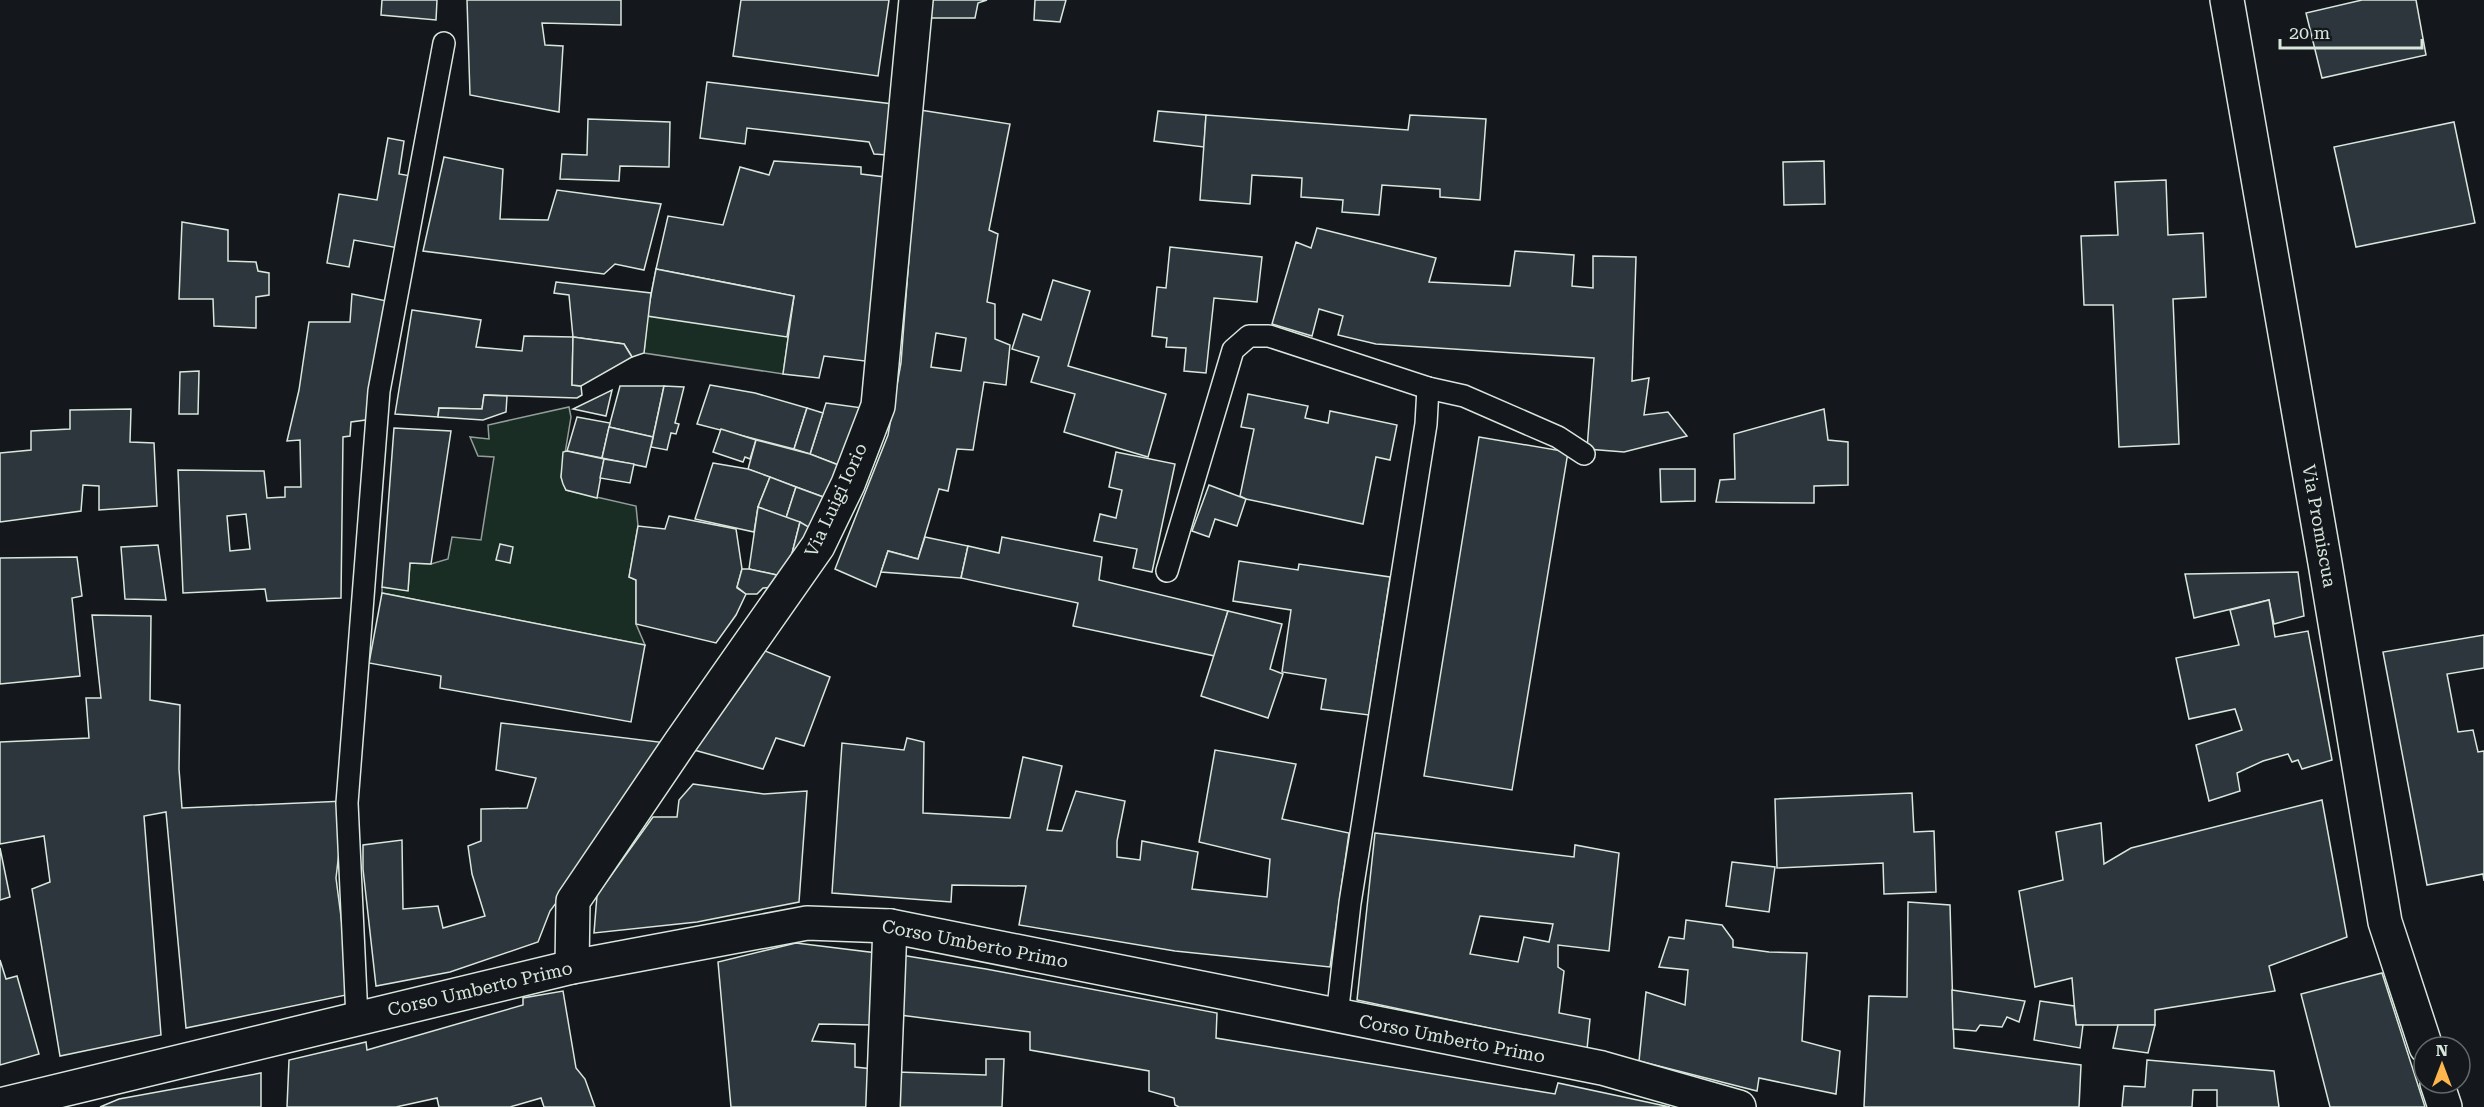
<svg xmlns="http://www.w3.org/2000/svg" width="2484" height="1107" font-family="'Roboto Serif',serif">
<rect width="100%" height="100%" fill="#14181c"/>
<!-- green -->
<g fill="#1a2d24" stroke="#939e99" stroke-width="1.5">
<path d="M656,269L794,296L783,374L644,353L648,309Z"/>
<path d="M569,407L571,417L561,477L566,490L636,506L638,526L629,577L636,580V624L645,645L382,593V587L408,590L410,563L431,564L448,559L452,537L481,540L494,457L478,456L470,437L489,439L488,425Z"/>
</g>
<!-- building -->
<g fill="#2c363c" stroke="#d8e6dc" stroke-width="1.5" fill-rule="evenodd">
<path d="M382,0H437L436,20L381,15Z"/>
<path d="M467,0H621V25L542,23L545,45L563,46L559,112L470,95Z"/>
<path d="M741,0H889L878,76L733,56Z"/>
<path d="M928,0H987L978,3L975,18H926Z"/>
<path d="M1035,0H1066L1060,22L1034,20Z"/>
<path d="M2362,0H2416L2426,55L2322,78L2306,13Z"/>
<path d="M707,82L893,104L887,155L874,154L869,142L747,128L745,144L700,138Z"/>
<path d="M920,110L1010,124L989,230L998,234L987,302L995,304V339L1010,345L1006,385L984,382L973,450L957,449L948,491L939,489L918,559L888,551L876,587L835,569L888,435L901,363ZM936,333L966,338L961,371L931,367Z"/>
<path d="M1158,111L1206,115L1204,147L1154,141Z"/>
<path d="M1206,115L1408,130L1410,115L1486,119L1480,200L1440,197V189L1382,185L1379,215L1342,212L1343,200L1301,197L1302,178L1252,175L1250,204L1200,200Z"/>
<path d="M588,119L670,122L669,167L620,166L619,181L560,179L562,154L587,155Z"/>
<path d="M2454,122L2475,223L2356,247L2334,147Z"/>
<path d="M388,138L404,141L399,174L417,177L404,249L354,240L349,267L327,263L339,194L377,200Z"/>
<path d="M444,157L503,169L500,219L548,220L557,190L661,204L644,270L615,264L604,274L423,251Z"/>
<path d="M774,161L861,167V174L885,177L873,362L824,356L819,378L783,374L794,296L656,269L668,216L723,225L740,167L769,175Z"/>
<path d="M1824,161L1825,204L1784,205L1783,162Z"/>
<path d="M2166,180L2168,235L2203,233L2206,297L2173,299L2179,444L2119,447L2113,305H2084L2081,236L2118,235L2115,182Z"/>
<path d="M182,222L228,230V261L256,262L258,271L269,273V295L256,297V328L214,326L213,299H179Z"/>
<path d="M1317,228L1436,258L1429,282L1510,286L1515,251L1574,255L1572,286L1593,288V256L1636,257L1632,381L1649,378L1644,415L1668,412L1687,436L1624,452L1587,449L1594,358L1376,344L1338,335L1343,316L1319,309L1312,336L1272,324L1296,242L1311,248Z"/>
<path d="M1170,247L1262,257L1257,302L1214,298L1206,373L1184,371L1186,348L1166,347L1167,338L1152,336L1157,287L1166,288Z"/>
<path d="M656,269L794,296L787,337L647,316Z"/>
<path d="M1053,280L1090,291L1068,366L1166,394L1148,457L1064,432L1075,394L1031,382L1039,357L1012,349L1023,314L1041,320Z"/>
<path d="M556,282L651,293L644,353L632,357L624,344L573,337L569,295L554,293Z"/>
<path d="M352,294L387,301L373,419L351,422L350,436L343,437L341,598L267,601L265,589L183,593L178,470L264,471L267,498L285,497V487H301L300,440L287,441L299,390L309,322H350ZM246,514L250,549L230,551L227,516Z"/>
<path d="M412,310L481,320L476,347L522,351L524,336L573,337L572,385L581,386L582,395L577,398L484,395L482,409L439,408L438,417L395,414Z"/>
<path d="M573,337L624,344L632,357L581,386L572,385Z"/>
<path d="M199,371L198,414H179L180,372Z"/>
<path d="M710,385L755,393L807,408L794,449L697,424Z"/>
<path d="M620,386H664L653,437L609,427Z"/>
<path d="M664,386L684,387L675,423L679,424L676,434L671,433L667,450L651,447Z"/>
<path d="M612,390L606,416L573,409Z"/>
<path d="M1248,394L1308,406L1305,418L1328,423L1330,411L1397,425L1390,460L1376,457L1363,524L1246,499L1240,496L1254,429L1241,427Z"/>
<path d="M484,395L507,396L506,412L483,420L438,417L439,408L482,409Z"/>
<path d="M826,403L870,409L841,466L810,454Z"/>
<path d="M807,408L823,413L810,454L794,449Z"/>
<path d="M131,409L130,442L154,443L157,506L99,510V486L83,485L81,511L0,522V453L31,450V431L70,429V410Z"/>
<path d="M1824,409L1828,440L1848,442V485L1814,486V503L1716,502L1720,480L1735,479L1734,434Z"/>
<path d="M577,417L610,423L602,458L567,451Z"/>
<path d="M609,427L653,437L646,467L602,458Z"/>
<path d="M394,428L451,431L431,564L410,563L408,591L382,587Z"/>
<path d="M721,429L756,440L750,459L745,457L743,462L713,452Z"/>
<path d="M1479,437L1568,452L1512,790L1424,776Z"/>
<path d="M756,440L810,454L841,466L826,498L748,469Z"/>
<path d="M567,451L604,459L597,498L566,490L563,484L561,477L563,452Z"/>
<path d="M1116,452L1175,464L1152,572L1133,568L1137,549L1094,541L1100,514L1116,518L1122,490L1109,487Z"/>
<path d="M604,459L634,464L630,483L600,478Z"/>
<path d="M713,463L748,469L770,477L758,507L754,532L695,519Z"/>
<path d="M1660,469H1695V501L1661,502Z"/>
<path d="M770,477L796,487L786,518L758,507Z"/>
<path d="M1209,485L1246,499L1237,526L1215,519L1209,537L1192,531Z"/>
<path d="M796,487L826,498L812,529L786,518Z"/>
<path d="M758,507L800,522L786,577L749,569Z"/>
<path d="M669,516L736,529L742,569L737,588L746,594L736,615L716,643L636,624V580L629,577L638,526L665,529Z"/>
<path d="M800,522L812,529L786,577Z"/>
<path d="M925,537L968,546L961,578L881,572L888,551L918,559Z"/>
<path d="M1002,537L1102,557L1099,580L1228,611L1215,656L1073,626L1078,603L961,578L968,546L999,553Z"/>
<path d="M500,544L513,547L510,563L496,560Z"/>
<path d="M158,545L166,600L125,599L121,547Z"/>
<path d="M77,557L82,596L72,598L80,676L0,684V558Z"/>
<path d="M1239,561L1298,570L1299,564L1390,577L1369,715L1321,709L1326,679L1282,672L1291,610L1233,601Z"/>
<path d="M742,569H749L786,577L777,587L763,588L757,594H746L737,587Z"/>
<path d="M2298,572L2304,616L2274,624L2269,600L2194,618L2185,574Z"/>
<path d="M382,593L645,645L631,722L440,688L441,676L369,663Z"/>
<path d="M2269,600L2275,637L2308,631L2332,760L2302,769L2298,760L2292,762L2288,754L2263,761L2237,773L2240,791L2209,801L2196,745L2242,730L2235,709L2189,719L2176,658L2239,645L2230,610Z"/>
<path d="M1228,611L1282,624L1270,669L1283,674L1268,718L1201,696Z"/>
<path d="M92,615L151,616L150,700L180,705L179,769L182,808L345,801L336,878L351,994L186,1028L166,812L144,816L161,1035L60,1056L32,889L50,882L44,836L0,844V742L89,738L86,698H101Z"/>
<path d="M2484,635V668L2447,674L2458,732L2473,730L2478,752L2484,751V881L2483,874L2427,885L2383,652Z"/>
<path d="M760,649L830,677L804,746L776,738L763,769L694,750L745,680Z"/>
<path d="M501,723L667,743L612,828L550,911L538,942L450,972L376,986L363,869V845L402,840L403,909L438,906L443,928L485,916L472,874L468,846L481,841V809L527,808L536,778L496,770Z"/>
<path d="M907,738L924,742L923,813L1010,818L1023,757L1062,766L1047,830L1062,831L1076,791L1125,801L1117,841V857L1140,860L1142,841L1198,852L1192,889L1267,897L1270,859L1199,842L1215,750L1296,764L1282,819L1349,833L1330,967L1175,951L1019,925L1026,886L952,885L951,902L832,893L842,743L904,750Z"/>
<path d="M693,784L764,794L807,791L799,902L697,922L594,933L597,895L653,817H677L679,800Z"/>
<path d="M1912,793L1914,832L1934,831L1936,892L1884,894L1883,863L1777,868L1775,799Z"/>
<path d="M2322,800L2347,937L2269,966L2275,991L2155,1010V1025H2076L2072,978L2035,987L2019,891L2063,880L2056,832L2101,823L2104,864L2131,848Z"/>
<path d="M1375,833L1574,857L1575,845L1619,853L1609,951L1558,945V967L1564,971L1559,1013L1590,1019L1587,1049L1357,1000ZM1480,916L1553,924L1549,942L1524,937L1518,962L1470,954Z"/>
<path d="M0,848L10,897L0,900Z"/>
<path d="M1732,862L1775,867L1769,912L1726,906Z"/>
<path d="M1908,902L1950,905L1954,1048L2081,1065L2079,1107H1864L1869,996L1907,997Z"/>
<path d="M1686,920L1722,925L1733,940V947L1769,952L1807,953L1802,1041L1840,1051L1836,1094L1759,1078L1757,1091L1639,1061L1646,992L1685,1005L1688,970L1659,967L1669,937L1684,939Z"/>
<path d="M796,943L877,953L874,1025L819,1024L812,1041L855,1044V1067L873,1069L872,1107H731L718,962Z"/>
<path d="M901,955L986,969L1217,1013L1216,1038L1555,1094L1558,1083L1670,1107H1179L1175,1105L1174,1098L1149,1091V1071L1030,1050V1032L900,1015Z"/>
<path d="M0,960L6,979L17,976L39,1054L0,1065Z"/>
<path d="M2382,973L2425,1107H2330L2301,994Z"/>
<path d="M1952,990L2025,1001L2019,1022L2007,1017L2002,1027L1980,1025L1976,1031L1953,1029Z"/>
<path d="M563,991L576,1068L585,1079L595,1107H544L541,1098L510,1107H439L437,1098L396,1107H287L289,1060L366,1042L367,1050L523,1005V998Z"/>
<path d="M2040,1001L2074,1006L2076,1025H2083L2080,1048L2034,1040Z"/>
<path d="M2118,1025H2155L2148,1053L2113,1048Z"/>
<path d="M986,1059H1004L1002,1107H896L897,1072L986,1075Z"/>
<path d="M2147,1060L2274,1071L2279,1107H2217V1090H2193L2192,1107H2122L2124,1086L2145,1087Z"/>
<path d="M261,1073V1107H100L119,1099Z"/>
</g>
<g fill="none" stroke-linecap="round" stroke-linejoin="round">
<!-- service casing -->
<g stroke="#d8e6dc" stroke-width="24">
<g id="service">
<path d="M1167,571L1233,350L1249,336H1269L1428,388L1464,396L1558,437L1584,454"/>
<path d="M1337,1016L1350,903L1426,424L1428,388"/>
<path d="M357,1018L347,803L379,391L444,43"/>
</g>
</g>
<!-- minor casing -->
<g stroke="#d8e6dc" stroke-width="36">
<g id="minor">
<path d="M572,967L573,901L680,743L818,546L848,484L878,406L916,0"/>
<path d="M0,1105L572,967L807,923L890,926L1602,1068L1739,1107"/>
<path d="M883,1107L890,926"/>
</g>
</g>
<!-- tertiary casing -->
<g stroke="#d8e6dc" stroke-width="36">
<g id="tertiary">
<path d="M2227,0L2325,563L2385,922L2426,1047"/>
<path d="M2437,1083L2445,1107"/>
</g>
</g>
<!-- service -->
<use href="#service" stroke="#14181c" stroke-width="21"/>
<!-- minor -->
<use href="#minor" stroke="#14181c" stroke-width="33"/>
<!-- tertiary -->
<use href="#tertiary" stroke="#14181c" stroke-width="33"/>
</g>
<g text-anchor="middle" stroke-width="4.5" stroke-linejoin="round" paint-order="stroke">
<!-- street labels -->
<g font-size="18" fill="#d8e6dc" stroke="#14181c">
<text transform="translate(836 500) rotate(-65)" y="6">Via Luigi Iorio</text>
<text transform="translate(2319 526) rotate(80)" y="6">Via Promiscua</text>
<text transform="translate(975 944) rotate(11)" y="6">Corso Umberto Primo</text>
<text transform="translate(480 989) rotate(-13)" y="6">Corso Umberto Primo</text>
<text transform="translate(1452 1039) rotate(11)" y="6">Corso Umberto Primo</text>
</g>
</g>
<!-- north arrow -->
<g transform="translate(2442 1065)"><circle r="28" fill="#14181c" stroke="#626a69" stroke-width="1.5"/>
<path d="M0-4.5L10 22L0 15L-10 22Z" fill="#ffb74d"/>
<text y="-9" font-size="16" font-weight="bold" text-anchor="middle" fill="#d8e6dc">N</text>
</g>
<!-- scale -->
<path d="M2280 39v9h142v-9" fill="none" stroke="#d8e6dc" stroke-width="3"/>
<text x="2289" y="39" font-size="18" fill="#d8e6dc" stroke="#14181c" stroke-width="4.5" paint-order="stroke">20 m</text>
</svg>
